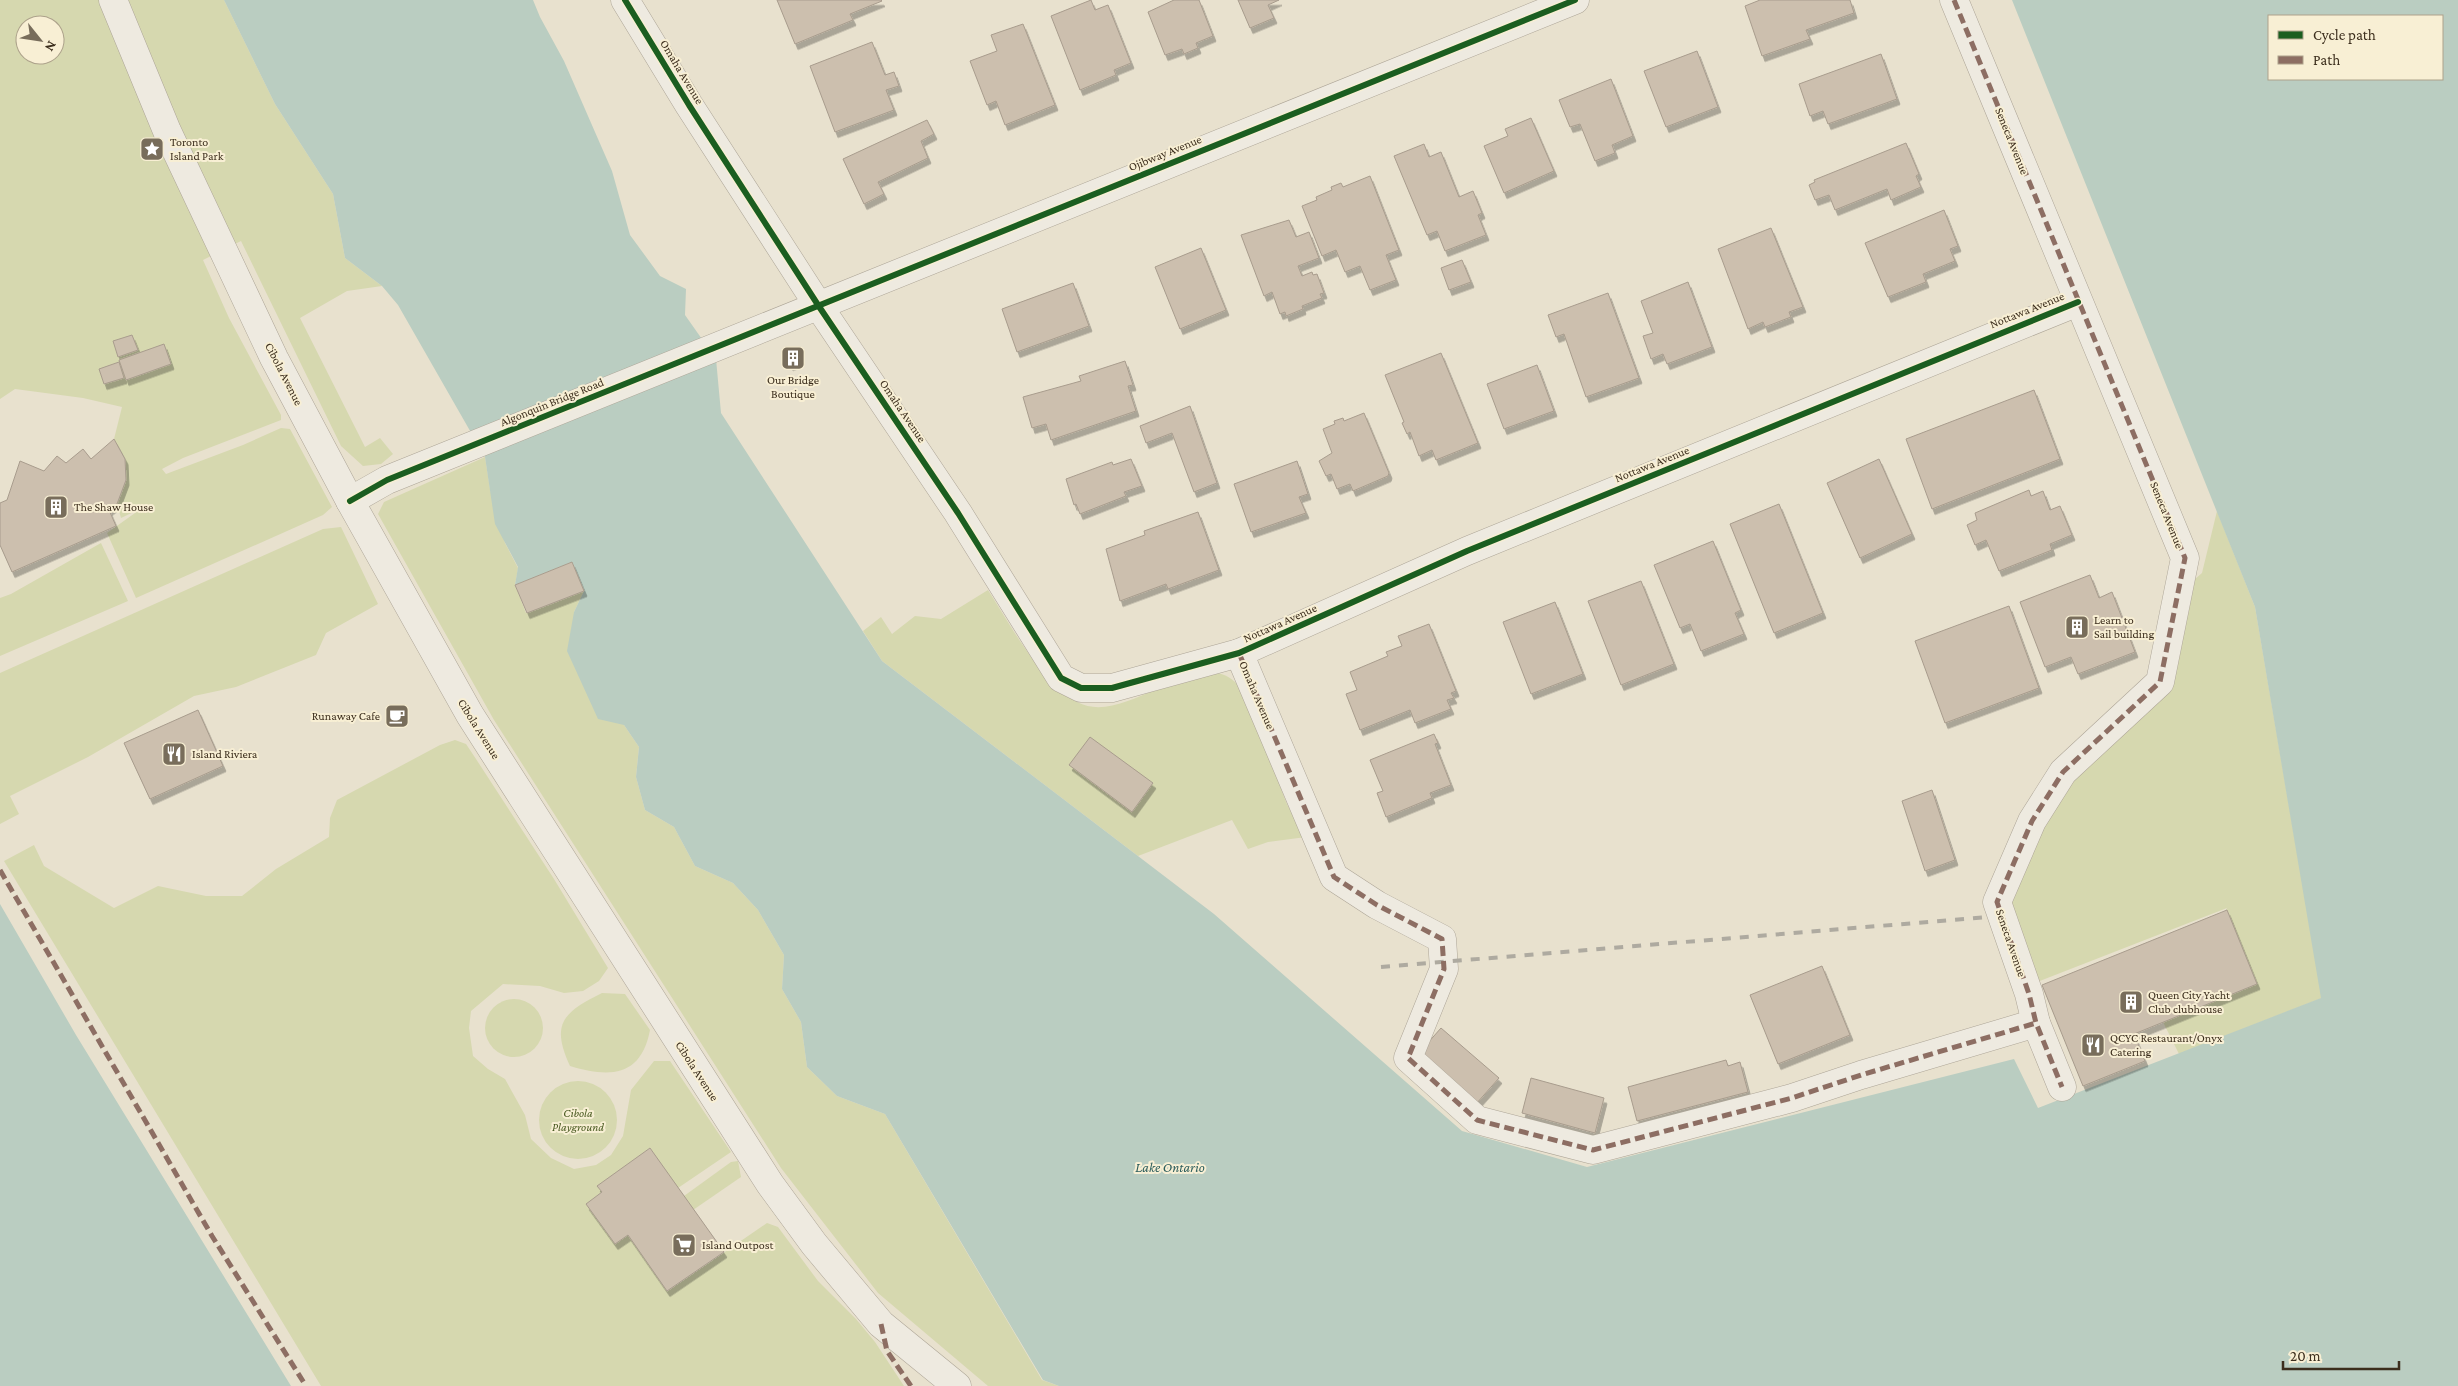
<svg xmlns="http://www.w3.org/2000/svg" width="2458" height="1386" font-family="'Crimson Pro',serif">
<defs>
<filter id="shadow"><feDropShadow dx="3" dy="5.5" stdDeviation="0" flood-color="#0004"/></filter>
</defs>
<rect width="100%" height="100%" fill="#e8e1ce"/>
<!-- green -->
<g fill="#d6d8af" fill-rule="evenodd">
<path d="M0,0H224L275,104L333,194L345,258L382,286L347,291L300,318L365,447L380,438L393,454L381,464L363,466L341,446L241,241L203,260L229,318L281,415V420L183,458L162,469L166,474L243,445L281,428L290,429L332,507L323,515L136,598L107,533L142,508L121,518L117,504L126,480L125,459L114,439L122,407L83,398L15,389L0,399ZM25,25H55V55H25Z"/>
<path d="M485,457L490,489L505,543L518,568L515,585L526,613L584,591L574,612L624,725L639,747L636,777L645,810L674,827L695,866L733,883L758,910L784,955L782,989L801,1022L807,1067L837,1096L885,1114L1042,1380L1059,1386H988L878,1293L781,1168L494,720L378,514L384,502Z"/>
<path d="M2217,511L2255,607L2322,998L2179,1054L2163,1022L2227,908L2032,984L2003,905L2035,822L2144,704L2181,591L2202,573Z"/>
<path d="M341,527L378,604L326,633L316,655L236,687L194,696L88,757L10,796L19,814L0,824V673L323,529Z"/>
<path d="M101,543L128,601L0,656V598L11,594Z"/>
<path d="M988,590C1010,624 1041,683 1077,702C1126,728 1194,645 1235,682C1251,697 1276,778 1287,804C1292,815 1300,826 1306,837L1268,842L1248,849L1232,820L1138,856L882,661L863,631L881,617L892,634L915,616L941,619Z"/>
<path d="M455,740L466,744L476,759L554,879L608,968L599,981L583,991L564,993L540,986L503,984L471,1011L469,1028L473,1056L488,1069L505,1079L525,1115L531,1139L551,1158L574,1169L596,1165L611,1155L623,1136L631,1090L654,1061H670L731,1152L678,1188L650,1148L598,1186L602,1192L587,1204L615,1244L628,1235L668,1291L767,1223L778,1227L818,1281L856,1319L875,1342L904,1386H321L4,861L34,845L44,866L114,908L158,886L206,896H242L276,869L329,837L330,818L337,800L440,745Z"/>
<path d="M602,993L625,994L650,1030C641,1077 610,1078 570,1066C550,1023 564,1012 602,993Z"/>
<circle cx="514" cy="1028" r="29"/>
<circle cx="578" cy="1120" r="39"/>
<path d="M738,1161L741,1177L693,1210L684,1196L731,1162Z"/>
</g>
<!-- water -->
<g fill="#bacdc1" fill-rule="evenodd">
<path d="M224,0H533L540,17L564,61L612,171L630,235L660,276L686,289L685,315L716,359L721,413L882,661L1214,914L1462,1131L1587,1167L2014,1059L2038,1108L2321,998L2255,607L2012,0H2458V1386H1059L1043,1380L885,1114L837,1096L807,1067L801,1022L782,989L784,955L758,910L733,883L695,866L674,827L645,810L636,777L639,747L624,725L598,719L567,651L574,612L584,591L572,562L515,585L518,567L495,524L485,457L398,305L382,286L345,258L333,194L275,104ZM2269,16H2442V79H2269Z"/>
<path d="M0,904L76,1035L291,1386H0Z"/>
</g>
<!-- building -->
<g fill="#ccbfae" stroke="#a89c8d" filter="url(#shadow)">
<path d="M777,0H881L882,1L850,14L853,20L795,44Z"/>
<path d="M1091,0L1095,10L1108,5L1131,63L1114,70L1116,75L1080,90L1051,16Z"/>
<path d="M1174,0H1199L1213,36L1196,43L1198,48L1184,54L1182,49L1165,55L1148,12Z"/>
<path d="M1238,0H1279L1268,5L1274,18L1250,28Z"/>
<path d="M1760,0H1850L1854,13L1806,30L1810,39L1762,56L1745,6Z"/>
<path d="M1023,24L1055,105L1005,125L996,101L987,105L970,61L997,51L991,35Z"/>
<path d="M872,42L885,75L894,72L899,86L886,90L894,110L835,132L810,66Z"/>
<path d="M1697,51L1718,107L1666,127L1644,71Z"/>
<path d="M1881,54L1897,99L1828,124L1823,111L1810,116L1799,84Z"/>
<path d="M1611,79L1633,136L1612,145L1615,153L1595,161L1580,124L1570,127L1559,100Z"/>
<path d="M1531,118L1554,171L1504,193L1484,146L1508,136L1505,129Z"/>
<path d="M927,120L934,134L921,141L928,158L878,182L884,194L864,204L843,159Z"/>
<path d="M1906,143L1919,174L1916,176L1921,187L1891,200L1887,189L1835,210L1829,195L1815,200L1809,185L1815,182L1814,180Z"/>
<path d="M1424,144L1429,157L1441,152L1459,197L1473,191L1482,213L1478,215L1486,235L1445,251L1437,231L1427,235L1394,156Z"/>
<path d="M1370,176L1399,250L1386,255L1396,280L1370,290L1360,266L1345,272L1336,250L1322,256L1302,206L1317,200L1316,197L1332,190L1331,187L1341,183L1343,187Z"/>
<path d="M1944,210L1958,246L1950,249L1955,261L1923,274L1926,282L1888,297L1865,243Z"/>
<path d="M1289,220L1296,237L1309,232L1319,258L1298,266L1302,276L1312,272L1313,275L1317,274L1324,293L1320,294L1322,298L1302,306L1303,309L1286,316L1285,312L1280,314L1272,292L1264,296L1241,235Z"/>
<path d="M1771,228L1803,307L1789,312L1791,317L1765,327L1763,322L1748,329L1718,249Z"/>
<path d="M1201,248L1226,310L1180,329L1155,267Z"/>
<path d="M1462,260L1471,282L1449,290L1441,268Z"/>
<path d="M1688,282L1712,347L1667,364L1663,354L1651,359L1643,336L1653,333L1641,301Z"/>
<path d="M1073,283L1089,326L1017,352L1002,309Z"/>
<path d="M1608,293L1639,378L1586,397L1564,334L1556,337L1548,315Z"/>
<path d="M132,335L138,350L118,357L113,341Z"/>
<path d="M164,344L171,364L126,380L119,360Z"/>
<path d="M794,350L800,361L790,365L786,355Z"/>
<path d="M1441,353L1478,443L1436,460L1432,450L1419,456L1410,432L1407,434L1402,423L1404,422L1385,375Z"/>
<path d="M1125,361L1133,385L1128,386L1136,411L1051,440L1046,424L1032,428L1023,397L1081,381L1079,376Z"/>
<path d="M119,362L124,378L104,384L99,369Z"/>
<path d="M1537,365L1554,411L1504,429L1487,384Z"/>
<path d="M2034,390L2060,459L1932,509L1906,439Z"/>
<path d="M1190,406L1217,483L1194,492L1172,433L1146,443L1140,426Z"/>
<path d="M1364,413L1389,473L1388,476L1353,491L1350,484L1337,489L1331,474L1326,476L1319,461L1332,453L1323,429L1335,424L1334,421L1343,418L1344,421Z"/>
<path d="M114,439L125,459L126,480L117,504L109,510L116,526L12,572L0,545V503L7,500L20,461L44,471L57,456L66,463L83,449L91,459Z"/>
<path d="M1131,459L1142,486L1124,492L1126,496L1080,514L1076,504L1074,505L1066,479L1112,462L1113,465Z"/>
<path d="M1879,459L1912,534L1860,558L1827,483Z"/>
<path d="M1297,461L1308,494L1299,497L1306,513L1251,532L1234,484Z"/>
<path d="M2029,490L2031,496L2043,491L2050,510L2060,506L2072,535L2050,544L2052,550L1999,571L1986,540L1975,545L1967,525L1977,520L1975,513Z"/>
<path d="M1779,504L1823,613L1774,633L1730,524Z"/>
<path d="M1198,512L1219,570L1168,589L1166,584L1120,601L1106,549L1145,535L1144,531Z"/>
<path d="M1713,541L1741,610L1735,613L1744,634L1701,651L1690,624L1680,628L1654,565Z"/>
<path d="M572,562L584,591L527,613L515,585Z"/>
<path d="M2090,575L2099,598L2112,592L2135,652L2078,674L2071,657L2045,667L2020,602Z"/>
<path d="M1641,581L1674,664L1621,685L1588,601Z"/>
<path d="M1555,602L1583,674L1531,694L1503,622Z"/>
<path d="M2009,606L2039,688L1945,723L1915,641Z"/>
<path d="M1429,624L1456,691L1451,693L1454,698L1447,700L1451,709L1415,723L1410,710L1360,730L1346,694L1357,690L1350,672L1388,656L1386,652L1402,646L1398,636Z"/>
<path d="M198,710L223,766L150,799L124,743Z"/>
<path d="M1434,734L1438,743L1435,744L1451,785L1430,793L1432,798L1386,817L1377,793L1383,791L1370,760Z"/>
<path d="M1090,737L1153,783L1132,812L1069,765Z"/>
<path d="M1932,790L1955,860L1925,871L1902,801Z"/>
<path d="M2227,910L2257,984L2134,1034L2145,1061L2083,1086L2042,985Z"/>
<path d="M1822,966L1850,1035L1778,1064L1750,995Z"/>
<path d="M1441,1028L1499,1078L1476,1104L1418,1054Z"/>
<path d="M1726,1060L1728,1066L1740,1062L1748,1092L1637,1121L1628,1087Z"/>
<path d="M1531,1078L1604,1098L1595,1133L1522,1113Z"/>
<path d="M650,1148L724,1252L667,1291L628,1235L615,1244L586,1204L602,1192L597,1186Z"/>
</g>
<g fill="none" stroke-linecap="round" stroke-linejoin="round">
<!-- minor casing -->
<g stroke="#ada597" stroke-width="29">
<g id="minor">
<path d="M113,0L167,131L274,358L350,501L470,715L770,1184L814,1244L881,1324L957,1386"/>
<path d="M625,0L689,105L818,305L958,513L1061,678L1081,688H1112L1239,653L1467,551L2078,302"/>
<path d="M1954,0L2185,558L2160,682L2063,772L2032,821L1997,902L2029,994L2036,1023L2062,1087"/>
<path d="M350,501L387,480L1575,0"/>
<path d="M1239,653L1334,877L1377,905L1442,939L1444,969L1408,1058L1477,1120L1593,1150L1792,1098L1861,1075L2036,1023"/>
</g>
</g>
<!-- minor -->
<use href="#minor" stroke="#eeeae0" stroke-width="28"/>
<!-- rail -->
<path stroke="#aeaaa0" stroke-width="4" stroke-dasharray="9 9" stroke-linecap="butt" d="M1381,967L1988,917"/>
<!-- quiet -->
<g stroke="#8d6e63" stroke-width="5" stroke-dasharray="10 5" stroke-linecap="butt">
<path d="M1954,0L2185,558L2160,682L2063,772L2032,821L1997,902L2029,994L2036,1023L2062,1087"/>
<path d="M1239,653L1334,877L1377,905L1442,939L1444,969L1408,1058L1477,1120L1593,1150L1792,1098L1861,1075L2036,1023"/>
<path d="M0,870L212,1236L306,1386"/>
<path d="M881,1324L887,1351L911,1386"/>
</g>
<!-- cycleway casing -->
<g stroke="#f8efd4" stroke-width="9">
<g id="cycleway">
<path d="M625,0L689,105L818,305L958,513L1061,678L1081,688H1112L1239,653L1467,551L2078,302"/>
<path d="M350,501L387,480L1575,0"/>
</g>
</g>
<!-- cycleway -->
<use href="#cycleway" stroke="#1b5e20" stroke-width="6"/>
</g>
<!-- icons -->
<defs>
<g id="sight-square" transform="scale(1.25)"><rect x="-9" y="-9" width="18" height="18" rx="4" fill="#786d5b" stroke="#f8efd4"/><path d="M0-6L1.8-2.2L6-1.7L2.9 1.2L3.7 5.4L0 3.3L-3.7 5.4L-2.9 1.2L-6-1.7L-1.8-2.2Z" fill="#fff"/></g>
<g id="building-square" transform="scale(1.25)"><rect x="-9" y="-9" width="18" height="18" rx="4" fill="#786d5b" stroke="#f8efd4"/><path d="M-4-6H4V6H1V3H-1V6H-4ZM-2.5-4.3h1.7v1.8h-1.7ZM.8-4.3h1.7v1.8H.8ZM-2.5-1h1.7V.8h-1.7ZM.8-1h1.7V.8H.8Z" fill="#fff"/></g>
<g id="cafe-square" transform="scale(1.25)"><rect x="-9" y="-9" width="18" height="18" rx="4" fill="#786d5b" stroke="#f8efd4"/><path d="M-5.5-4.5H6V0H3Q3 3.5 0 3.5H-2.5Q-5.5 3.5-5.5 0ZM3-3.2v2h1.7v-2ZM-6 4.5H4V6H-6Z" fill="#fff"/></g>
<g id="restaurant-square" transform="scale(1.25)"><rect x="-9" y="-9" width="18" height="18" rx="4" fill="#786d5b" stroke="#f8efd4"/><path d="M-5-6h1v4h1v-4h1v4h1v-4h1v5L-1.5 .5V6h-2V.5L-5-1ZM5-6V6H3V1.5H1.5Q1.5-4 5-6Z" fill="#fff"/></g>
<g id="supermarket-square" transform="scale(1.25)"><rect x="-9" y="-9" width="18" height="18" rx="4" fill="#786d5b" stroke="#f8efd4"/><path d="M-6-5.5h2.5l.6 2H6L4.5 2H-2.5L-4.4-4H-6ZM-1.5 3.2a1.3 1.3 0 1 0 .1 0ZM3 3.2a1.3 1.3 0 1 0 .1 0Z" fill="#fff"/></g>
</defs>
<g fill-rule="evenodd">
<use href="#sight-square" x="152" y="149"/>
<use href="#building-square" x="793" y="358"/>
<use href="#building-square" x="56" y="507"/>
<use href="#building-square" x="2077" y="627"/>
<use href="#cafe-square" x="397" y="716"/>
<use href="#restaurant-square" x="174" y="754"/>
<use href="#building-square" x="2131" y="1002"/>
<use href="#restaurant-square" x="2093" y="1045"/>
<use href="#supermarket-square" x="684" y="1245"/>
</g>
<g text-anchor="middle" stroke-width="4" stroke-linejoin="round" paint-order="stroke">
<!-- street labels -->
<g font-size="12" fill="#3c2e1d" stroke="#f8efd4">
<text transform="translate(682 72) rotate(59)" y="4">Omaha Avenue</text>
<text transform="translate(2012 141) rotate(68)" y="4">Seneca Avenue</text>
<text transform="translate(1165 153) rotate(-22)" y="4">Ojibway Avenue</text>
<text transform="translate(2027 310) rotate(-22)" y="4">Nottawa Avenue</text>
<text transform="translate(284 374) rotate(63)" y="4">Cibola Avenue</text>
<text transform="translate(552 402) rotate(-22)" y="4">Algonquin Bridge Road</text>
<text transform="translate(903 411) rotate(56)" y="4">Omaha Avenue</text>
<text transform="translate(1652 464) rotate(-22)" y="4">Nottawa Avenue</text>
<text transform="translate(2167 515) rotate(68)" y="4">Seneca Avenue</text>
<text transform="translate(1280 623) rotate(-24)" y="4">Nottawa Avenue</text>
<text transform="translate(1257 695) rotate(67)" y="4">Omaha Avenue</text>
<text transform="translate(479 729) rotate(58)" y="4">Cibola Avenue</text>
<text transform="translate(2011 943) rotate(71)" y="4">Seneca Avenue</text>
<text transform="translate(697 1071) rotate(57)" y="4">Cibola Avenue</text>
</g>
<!-- poi labels -->
<g font-size="12" fill="#3c2e1d" stroke="#f8efd4" text-anchor="start">
<text x="170" y="146">Toronto<tspan x="170" dy="14">Island Park</tspan></text>
<text x="793" y="384" text-anchor="middle">Our Bridge<tspan x="793" dy="14">Boutique</tspan></text>
<text x="74" y="511">The Shaw House</text>
<text x="2094" y="624">Learn to<tspan x="2094" dy="14">Sail building</tspan></text>
<text x="380" y="720" text-anchor="end">Runaway Cafe</text>
<text x="192" y="758">Island Riviera</text>
<text x="2148" y="999">Queen City Yacht<tspan x="2148" dy="14">Club clubhouse</tspan></text>
<text x="2110" y="1042">QCYC Restaurant/Onyx<tspan x="2110" dy="14">Catering</tspan></text>
<text x="702" y="1249">Island Outpost</text>
</g>
<!-- park labels -->
<g font-size="12" font-style="italic" fill="#4a5a22" stroke="#f8efd4">
<text x="578" y="1117">Cibola<tspan x="578" dy="14">Playground</tspan></text>
</g>
<!-- water labels -->
<g font-size="14" font-style="italic" fill="#2c5d5c" stroke="#f8efd4">
<text x="1170" y="1172">Lake Ontario</text>
</g>
</g>
<!-- legend -->
<rect x="2268" y="15" width="175" height="65" fill="#f8efd4" stroke="#ada28b"/>
<rect x="2278" y="31" width="25" height="8" fill="#1b5e20" stroke="#ada28b"/>
<text x="2313" y="40" font-size="15" fill="#3c2e1d">Cycle path</text>
<rect x="2278" y="56" width="25" height="8" fill="#8d6e63" stroke="#ada28b"/>
<text x="2313" y="65" font-size="15" fill="#3c2e1d">Path</text>
<!-- north arrow -->
<g transform="translate(40 40) rotate(120)"><circle r="24" fill="#f8efd4" stroke="#ada28b"/>
<path d="M0-4L9 19L0 12L-9 19Z" fill="#786d5b"/>
<text y="-8" font-size="14" font-weight="bold" text-anchor="middle" fill="#3c2e1d">N</text>
</g>
<!-- scale -->
<path d="M2283 1361v8h116v-8" fill="none" stroke="#3c2e1d" stroke-width="2.5"/>
<text x="2290" y="1361" font-size="15" fill="#3c2e1d" stroke="#f8efd4" stroke-width="4" paint-order="stroke">20 m</text>
</svg>
